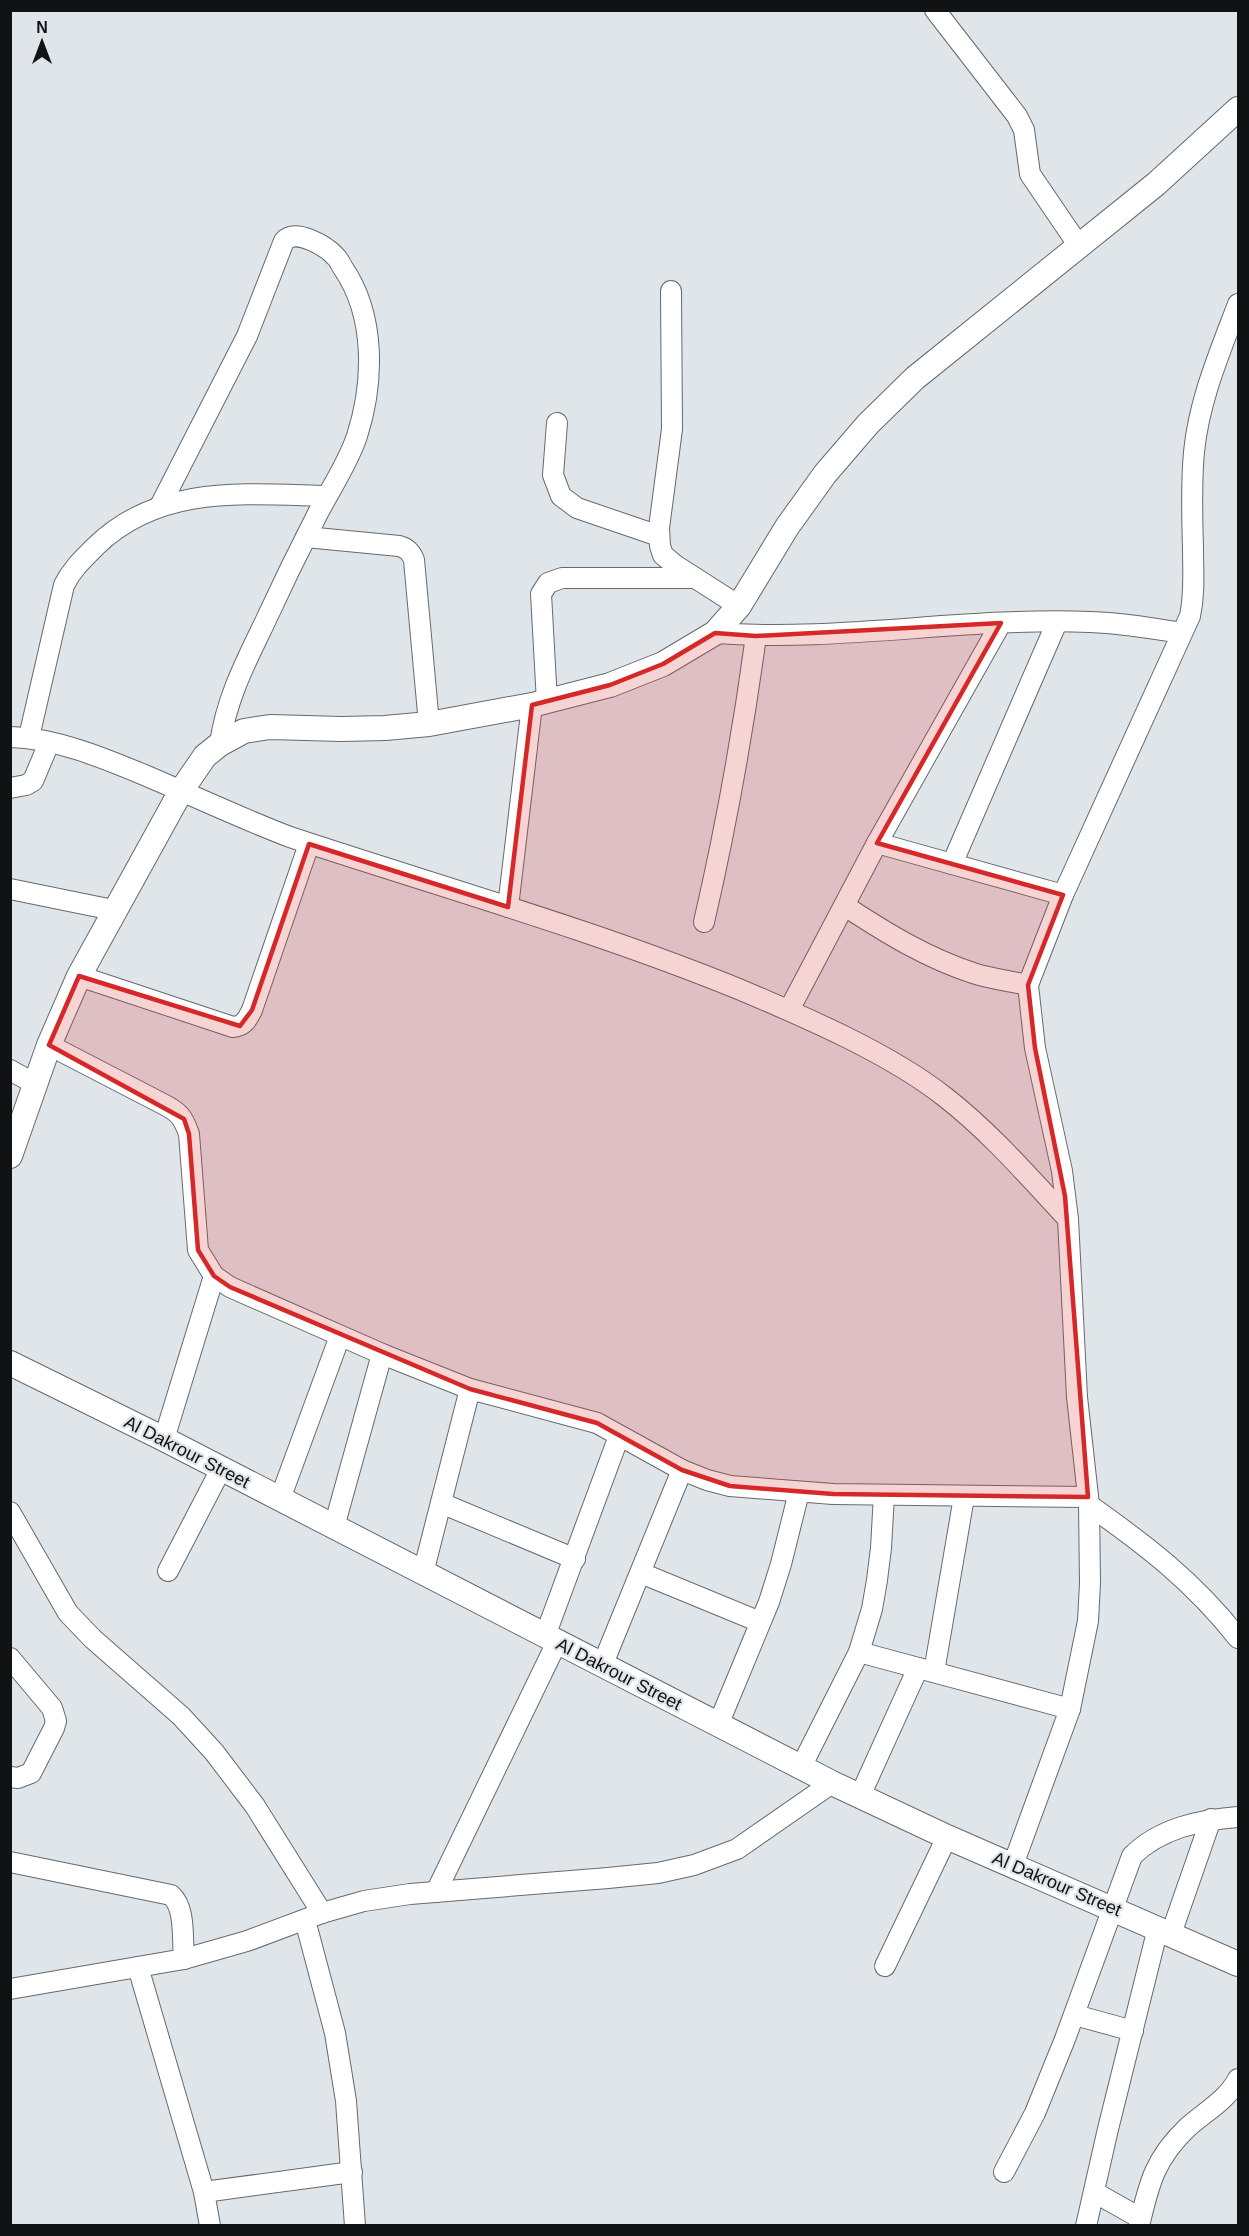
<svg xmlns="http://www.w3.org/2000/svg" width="1249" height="2236" font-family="Helvetica,sans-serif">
<rect width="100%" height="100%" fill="#e0e5ea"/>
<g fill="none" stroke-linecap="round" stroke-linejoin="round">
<!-- minor casing -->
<g stroke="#656a6e" stroke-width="22">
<g id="minor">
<path d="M935,10L1017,116L1024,130L1030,174L1079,246"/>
<path d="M671,291L672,429L659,528L660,546L663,555L675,565L739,606"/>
<path d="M557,423L553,475L561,496L577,508L659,536"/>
<path d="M160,506L247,336L284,241C296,228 326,246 336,257C339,260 341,265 343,268C376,316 374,383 357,436C348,463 331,488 318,513C299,550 281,587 264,624C245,663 226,700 220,744"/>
<path d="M306,537L399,546C407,548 411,552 414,560L429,724"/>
<path d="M715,633C840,642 965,617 1090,622C1121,623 1151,628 1181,633"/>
<path d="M547,702L541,594L548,583L562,578H695"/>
<path d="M10,737C55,738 101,757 142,774C192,795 240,818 290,837C441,887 594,930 741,990C807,1018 889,1053 945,1097C990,1132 1029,1177 1068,1219"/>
<path d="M29,737L64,585C72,569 83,559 96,546C160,484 245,494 327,496"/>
<path d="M10,788L26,785L33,781L49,743"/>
<path d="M877,843L1063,895"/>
<path d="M952,864L1057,622"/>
<path d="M10,889L113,910"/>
<path d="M845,906C886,933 927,958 973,973C991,979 1010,981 1028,985"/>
<path d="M508,907L532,705"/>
<path d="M704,922C726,827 743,732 756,636"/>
<path d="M79,976L233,1027C244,1026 247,1020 252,1010L309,844"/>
<path d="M789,1010L877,843L1001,623"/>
<path d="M49,1045L163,1104C179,1112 183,1117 189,1134L198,1250L214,1276L230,1287L382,1354L470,1389L597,1423L682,1470L707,1480L730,1486L833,1494L1088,1497"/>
<path d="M10,1070L35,1084"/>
<path d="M164,1439L214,1276"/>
<path d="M280,1499L340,1336"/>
<path d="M441,1503L575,1559"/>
<path d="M1089,1505C1147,1546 1194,1582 1238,1638"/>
<path d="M10,1512L68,1613L93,1639L181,1716L214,1752L255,1806L322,1913"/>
<path d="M334,1527L382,1354"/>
<path d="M168,1571L221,1469"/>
<path d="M423,1573L470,1389"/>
<path d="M641,1573L760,1622"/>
<path d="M545,1636L619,1436"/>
<path d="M859,1652L1070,1709"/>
<path d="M10,1658L52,1708L56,1721L54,1728L31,1773L18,1778L10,1777"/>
<path d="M602,1666L682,1470"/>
<path d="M934,1672L964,1497"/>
<path d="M718,1725L769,1602L781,1564L799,1492"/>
<path d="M801,1767L859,1652L872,1609L877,1580L881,1548L884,1495"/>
<path d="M860,1796L918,1668"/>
<path d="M10,1862L171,1895C186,1908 182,1940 184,1959"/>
<path d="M1013,1865L1070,1709L1088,1621L1090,1583L1089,1505L1077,1397L1068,1219L1062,1171L1035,1048L1028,985L1063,895L1190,616C1195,593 1193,571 1193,548C1192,516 1191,483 1194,452C1199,400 1220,352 1238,304"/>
<path d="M436,1892L557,1642"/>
<path d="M305,1920L335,2033L346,2101L355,2226"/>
<path d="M1171,1934L1211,1819"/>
<path d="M885,1966L947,1837"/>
<path d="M138,1967L204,2192L210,2226"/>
<path d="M10,1989L184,1959L247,1941L322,1913L364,1901L410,1894L608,1878L658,1873L694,1865L737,1849L832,1783"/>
<path d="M1075,2015L1133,2031"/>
<path d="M1004,2172L1035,2113L1065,2039L1132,1856C1160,1828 1200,1820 1238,1817"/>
<path d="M204,2192L352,2172"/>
<path d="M1094,2192L1140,2218"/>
<path d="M1086,2226L1108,2129L1158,1928"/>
<path d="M1139,2226C1149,2183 1155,2158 1188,2127C1206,2111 1227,2100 1238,2079"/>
</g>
</g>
<!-- tertiary casing -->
<g stroke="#656a6e" stroke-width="26">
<g id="tertiary">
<path d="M10,1156L49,1045L79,976L181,791L205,756L220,744L244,731L270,727L341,729L385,728L429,724L532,705L610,685L663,664L715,633L739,606L787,527L825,474L868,424L915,378L1156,184L1238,109"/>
<path d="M10,1363L164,1439L832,1783L947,1837L1238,1964"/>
</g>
</g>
<!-- minor -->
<use href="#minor" stroke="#fff" stroke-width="20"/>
<!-- tertiary -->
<use href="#tertiary" stroke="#fff" stroke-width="24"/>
</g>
<!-- marked area -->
<path fill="#d62828" fill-opacity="0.2" stroke="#d62828" stroke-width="4.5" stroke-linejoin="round" d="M1001,623L877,843L1063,895L1028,985L1035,1048L1065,1196L1088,1497L833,1494L730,1486L682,1470L597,1423L470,1389L230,1287L214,1276L198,1250L189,1134L184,1119L49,1045L79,976L240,1026L252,1010L309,844L508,907L532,705L610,685L663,664L715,633L756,636Z"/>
<g text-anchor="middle" stroke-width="4.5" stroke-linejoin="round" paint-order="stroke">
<!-- street labels -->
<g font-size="18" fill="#101214" stroke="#e0e5ea">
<text transform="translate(187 1452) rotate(27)" y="6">Al Dakrour Street</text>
<text transform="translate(619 1674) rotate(27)" y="6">Al Dakrour Street</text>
<text transform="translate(1057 1884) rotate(23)" y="6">Al Dakrour Street</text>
</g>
</g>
<!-- border -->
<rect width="1249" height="2236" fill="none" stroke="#101214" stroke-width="24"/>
<!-- north arrow -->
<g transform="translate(42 42)" stroke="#e0e5ea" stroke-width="4.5" paint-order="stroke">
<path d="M0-4.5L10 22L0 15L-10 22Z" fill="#101214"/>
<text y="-9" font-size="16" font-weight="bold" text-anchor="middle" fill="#101214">N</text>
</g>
</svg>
